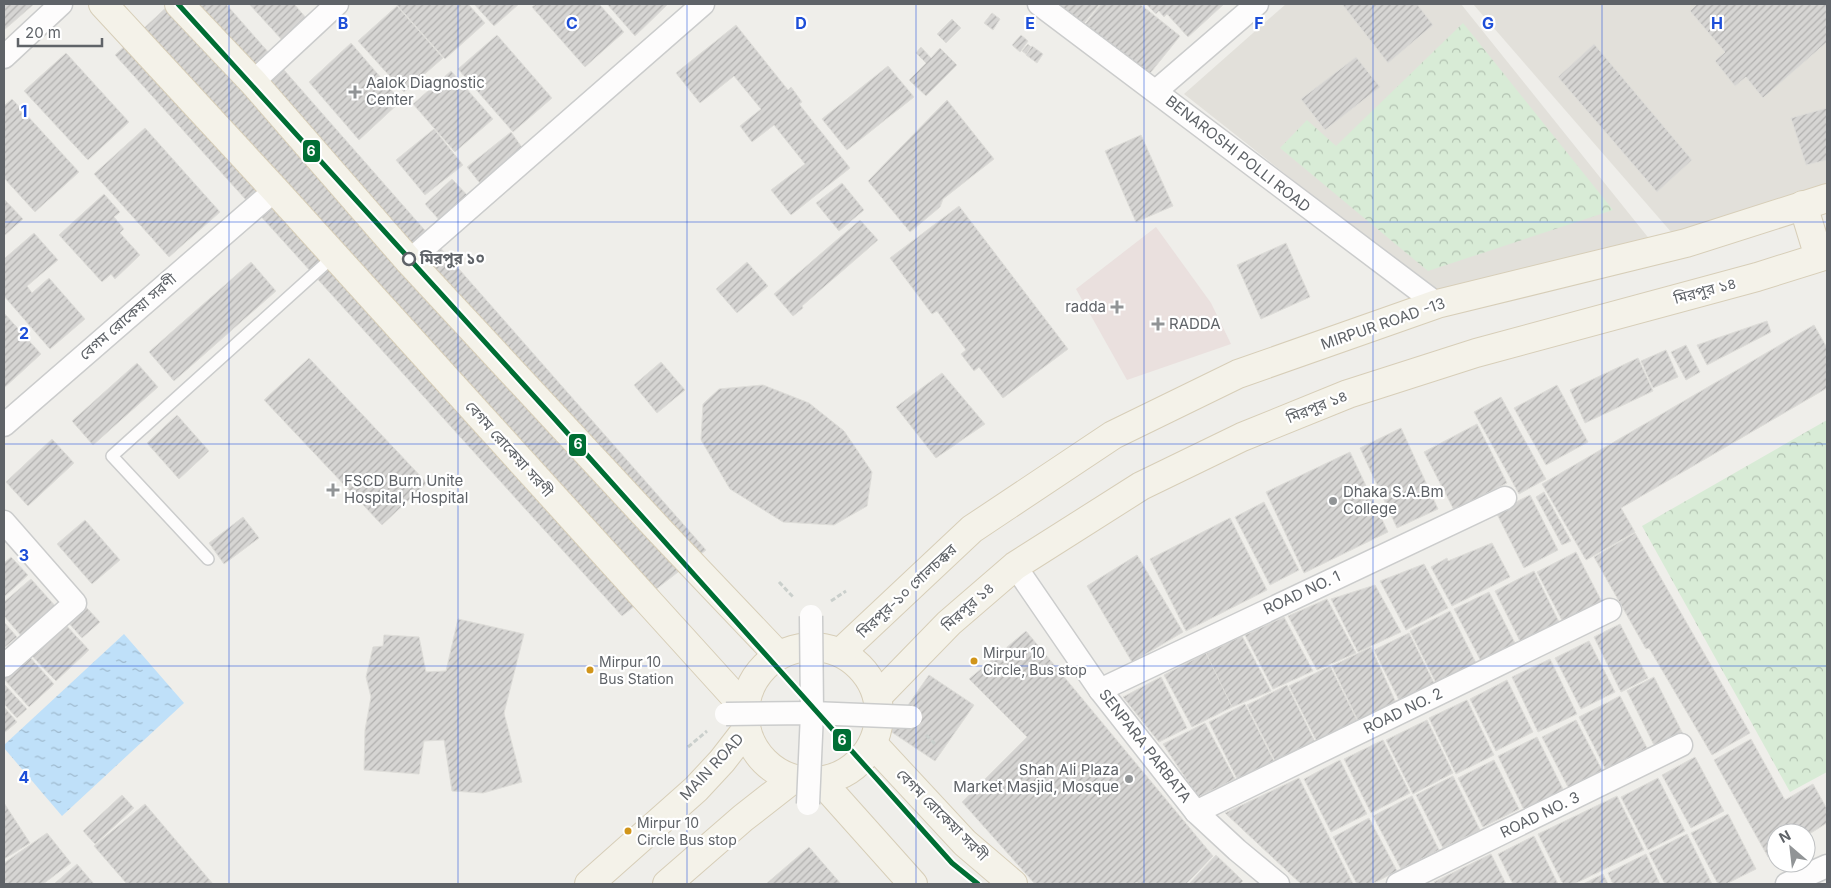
<svg xmlns="http://www.w3.org/2000/svg" width="1831" height="888" font-family="Inter,'Noto Sans Bengali',sans-serif">
<defs>
<pattern id="park-crowns" width="20" height="18" patternUnits="userSpaceOnUse" patternTransform="scale(1.25)"><rect width="20" height="18" fill="#d8ebd6"/><path d="M2 6a3 3 0 1 1 6 0M12 15a3 3 0 1 1 6 0" fill="none" stroke="#b2c2b1"/></pattern>
<pattern id="water-ripples" width="26" height="14" patternUnits="userSpaceOnUse" patternTransform="scale(1.25)"><rect width="26" height="14" fill="#bfe0f9"/><path d="M2 4q2-2 4 0t4 0M15 11q2-2 4 0t4 0" fill="none" stroke="#9eb9cd"/></pattern>
<pattern id="building-hatch" width="6" height="6" patternUnits="userSpaceOnUse" patternTransform="scale(1.25)"><rect width="6" height="6" fill="#d6d5d3"/><path d="M-1 1l2-2M0 6l6-6M5 7l2-2" fill="none" stroke="#b1b0af"/></pattern>
</defs>
<rect width="100%" height="100%" fill="#efeeea"/>
<!-- education -->
<g fill="#e2e0da">
<path d="M1286,4H1461L1651,241L1456,309L1184,94Z"/>
<path d="M1473,4H1827V186L1672,233Z"/>
</g>
<!-- medical -->
<path fill="#eae0de" d="M1156,227L1211,303L1231,344L1127,380L1076,289Z"/>
<!-- park -->
<g fill="url(#park-crowns)">
<path d="M1463,23L1613,210L1428,271L1280,148L1307,120L1336,146Z"/>
<path d="M1827,420V772L1790,792L1642,526Z"/>
</g>
<!-- water -->
<path fill="url(#water-ripples)" d="M124,634L184,703L62,816L4,748V745Z"/>
<!-- building -->
<g fill="url(#building-hatch)" stroke="#deddd9">
<path d="M4,4H34L4,30Z"/>
<path d="M170,4H226L706,550L622,616L115,55Z"/>
<path d="M249,4H294L307,19L283,41Z"/>
<path d="M396,4H468L485,23L445,59Z"/>
<path d="M474,4H519L494,26Z"/>
<path d="M536,4H599L624,32L585,67L532,7Z"/>
<path d="M607,4H668L635,36Z"/>
<path d="M1049,4H1100L1080,28Z"/>
<path d="M1101,4H1140L1180,36L1147,77L1083,27Z"/>
<path d="M1146,4H1224L1188,37L1167,14L1164,17L1159,11L1156,14Z"/>
<path d="M1342,4H1417L1433,25L1388,63Z"/>
<path d="M1697,4H1827V42L1763,98L1746,77L1735,86L1715,61L1725,52L1690,11Z"/>
<path d="M397,6L443,58L404,92L358,41Z"/>
<path d="M992,13L1000,19L993,30L984,23Z"/>
<path d="M952,19L961,28L946,43L937,34Z"/>
<path d="M736,25L788,90L791,87L802,102L799,104L850,168L791,215L771,190L805,164L774,125L752,142L740,126L761,109L734,76L700,103L676,73Z"/>
<path d="M497,35L552,98L513,132L458,69Z"/>
<path d="M1021,35L1028,41L1020,52L1012,45Z"/>
<path d="M351,43L401,101L359,140L309,82Z"/>
<path d="M1028,44L1031,47L1026,54L1022,51Z"/>
<path d="M1594,44L1692,160L1657,192L1558,77Z"/>
<path d="M1032,46L1043,54L1037,63L1026,55Z"/>
<path d="M921,47L931,58L940,48L957,65L926,96L909,80L926,63L916,53Z"/>
<path d="M66,53L129,122L88,160L24,91Z"/>
<path d="M1356,57L1380,87L1325,130L1301,99Z"/>
<path d="M888,66L914,97L847,150L822,119Z"/>
<path d="M451,71L493,119L455,152L413,104Z"/>
<path d="M12,99L79,172L35,212L4,178V106Z"/>
<path d="M947,100L994,159L943,199L940,207L910,232L868,181Z"/>
<path d="M1827,108V160L1806,165L1791,118Z"/>
<path d="M145,128L220,212L169,257L94,174Z"/>
<path d="M434,129L463,165L425,195L396,160Z"/>
<path d="M511,132L526,153L483,187L467,167Z"/>
<path d="M1141,135L1173,206L1136,222L1105,151Z"/>
<path d="M452,179L469,197L441,222L425,204Z"/>
<path d="M842,183L864,210L839,231L816,203Z"/>
<path d="M104,194L120,212L114,217L124,229L120,233L140,255L115,279L111,274L102,282L59,235Z"/>
<path d="M4,199L23,219L4,236Z"/>
<path d="M959,206L1068,349L1003,398L979,367L974,371L961,354L966,350L937,311L932,314L890,258Z"/>
<path d="M860,220L878,240L802,306L803,308L793,316L774,294Z"/>
<path d="M34,233L58,260L27,286L32,293L49,278L85,319L50,349L4,296V259Z"/>
<path d="M1286,243L1310,297L1261,319L1237,265Z"/>
<path d="M251,262L276,291L174,381L149,352Z"/>
<path d="M747,262L768,286L737,313L716,289Z"/>
<path d="M4,313L41,354L4,388Z"/>
<path d="M1767,321L1771,332L1707,365L1697,345Z"/>
<path d="M1814,325L1827,348V388L1621,508L1635,532L1586,560L1542,484Z"/>
<path d="M1686,345L1700,372L1686,380L1671,352Z"/>
<path d="M1666,350L1678,377L1653,388L1641,361Z"/>
<path d="M309,358L427,483L382,525L264,400Z"/>
<path d="M1638,358L1653,391L1585,423L1570,390Z"/>
<path d="M661,362L685,390L657,413L634,385Z"/>
<path d="M137,363L158,387L93,445L72,421Z"/>
<path d="M942,373L985,424L936,458L896,407Z"/>
<path d="M763,385L809,403L844,431L872,472L867,506L834,525L783,522L730,489L701,440L703,404L719,389Z"/>
<path d="M1557,385L1588,442L1546,465L1514,408Z"/>
<path d="M1501,397L1546,479L1519,494L1474,412Z"/>
<path d="M177,415L209,451L179,479L147,443Z"/>
<path d="M1477,424L1507,483L1454,510L1424,452Z"/>
<path d="M1401,428L1438,509L1397,528L1360,448Z"/>
<path d="M52,439L74,463L28,506L6,482Z"/>
<path d="M1350,452L1388,532L1304,573L1266,492Z"/>
<path d="M1544,492L1571,541L1562,545L1536,497Z"/>
<path d="M1530,495L1558,550L1524,568L1496,512Z"/>
<path d="M1264,502L1299,570L1270,585L1235,517Z"/>
<path d="M243,517L259,538L224,564L209,543Z"/>
<path d="M1230,518L1267,590L1186,631L1150,559Z"/>
<path d="M85,520L120,560L92,584L57,544Z"/>
<path d="M1635,533L1750,733L1712,755L1649,648L1646,649L1594,557Z"/>
<path d="M1492,543L1510,577L1452,606L1431,567L1447,558L1448,561Z"/>
<path d="M1576,552L1603,604L1564,624L1537,572Z"/>
<path d="M1137,555L1183,632L1132,662L1087,586Z"/>
<path d="M11,557L28,575L4,597V563Z"/>
<path d="M1424,564L1448,608L1406,630L1380,581Z"/>
<path d="M1534,571L1561,626L1522,645L1495,591Z"/>
<path d="M31,579L57,608L23,638L4,616V602Z"/>
<path d="M1375,585L1401,632L1358,652L1331,599Z"/>
<path d="M1489,592L1517,647L1483,665L1454,609Z"/>
<path d="M1327,599L1356,653L1317,670L1288,616Z"/>
<path d="M84,605L100,622L82,638L67,621Z"/>
<path d="M1450,611L1477,665L1437,685L1410,631Z"/>
<path d="M1284,617L1313,671L1273,689L1245,635Z"/>
<path d="M458,619L524,634L504,713L522,782L483,793L452,791L444,740L424,741L419,774L364,770L365,730L371,697L366,677L373,647L383,646L384,635L419,637L426,672L446,671Z"/>
<path d="M4,622L17,637L4,648Z"/>
<path d="M64,623L89,650L56,681L29,653Z"/>
<path d="M1620,624L1648,678L1621,692L1594,637Z"/>
<path d="M1026,631L1213,856L1186,884H1139L1137,882L1134,884H1035L962,802L1027,737L969,679Z"/>
<path d="M1409,633L1436,687L1401,704L1374,650Z"/>
<path d="M1242,636L1271,691L1232,707L1205,654Z"/>
<path d="M1589,641L1615,692L1581,709L1555,658Z"/>
<path d="M1371,647L1397,705L1359,723L1332,666Z"/>
<path d="M1206,653L1232,707L1192,727L1164,675Z"/>
<path d="M28,655L54,684L29,707L4,679V676Z"/>
<path d="M1550,659L1577,714L1538,732L1512,677Z"/>
<path d="M1330,666L1359,724L1318,744L1289,686Z"/>
<path d="M929,675L974,705L935,761L890,731Z"/>
<path d="M1161,677L1187,728L1159,742L1123,697Z"/>
<path d="M1654,677L1684,736L1656,749L1627,691Z"/>
<path d="M1507,680L1533,732L1496,751L1470,699Z"/>
<path d="M4,684L27,709L17,718L4,704Z"/>
<path d="M1287,685L1316,744L1276,763L1247,705Z"/>
<path d="M1620,696L1647,748L1606,770L1579,717Z"/>
<path d="M1467,700L1494,755L1456,774L1429,718Z"/>
<path d="M1245,704L1275,763L1238,781L1209,722Z"/>
<path d="M4,707L17,722L4,733Z"/>
<path d="M1427,720L1453,773L1413,794L1386,740Z"/>
<path d="M1576,720L1603,772L1569,789L1542,737Z"/>
<path d="M1205,723L1235,779L1198,797L1163,744Z"/>
<path d="M1537,737L1565,793L1525,812L1498,756Z"/>
<path d="M1751,739L1785,800L1813,784L1827,809V823L1806,836V833H1776V853L1768,857L1714,760Z"/>
<path d="M1383,740L1410,793L1371,813L1344,759Z"/>
<path d="M1695,757L1724,811L1691,828L1662,775Z"/>
<path d="M1340,760L1367,814L1331,832L1304,779Z"/>
<path d="M1494,760L1519,809L1483,827L1458,778Z"/>
<path d="M1453,776L1480,830L1443,848L1416,795Z"/>
<path d="M1299,778L1353,884H1301L1225,813Z"/>
<path d="M1658,778L1685,831L1648,850L1621,797Z"/>
<path d="M122,795L134,808L95,844L83,831Z"/>
<path d="M1412,796L1439,850L1401,869L1373,816Z"/>
<path d="M1617,796L1644,850L1574,884H1563L1538,834Z"/>
<path d="M4,803L30,843L4,859Z"/>
<path d="M145,804L213,884H127L94,846Z"/>
<path d="M1728,814L1756,869L1726,884H1718L1691,833Z"/>
<path d="M1369,818L1397,871L1372,884H1357L1333,837Z"/>
<path d="M47,833L71,863L43,884H4V863Z"/>
<path d="M1687,834L1712,884H1665L1649,853Z"/>
<path d="M1534,836L1558,884H1513L1498,854Z"/>
<path d="M809,847L841,884H766Z"/>
<path d="M1491,854L1506,884H1435L1434,882Z"/>
<path d="M1646,854L1660,884H1613L1608,873Z"/>
<path d="M1216,855L1243,881L1240,884H1189Z"/>
<path d="M77,864L94,884H54Z"/>
<path d="M1603,874L1608,884H1583Z"/>
</g>
<g fill="none" stroke-linecap="round" stroke-linejoin="round">
<!-- lane casing -->
<g stroke="#cbcccc" stroke-width="14">
<path id="lane" d="M208,559L112,456L334,256"/>
</g>
<!-- street casing -->
<g stroke="#cbcccc" stroke-width="25">
<g id="street">
<path d="M1039,4L1437,304"/>
<path d="M4,57L61,4"/>
<path d="M253,82L337,4"/>
<path d="M1156,91L1257,4"/>
<path d="M409,261L703,4"/>
<path d="M4,425L275,190"/>
<path d="M4,522L75,603L4,666"/>
<path d="M1015,566L1100,690L1196,812L1237,850L1278,884"/>
<path d="M1100,690L1505,498"/>
<path d="M1196,812L1610,610"/>
<path d="M1398,884L1681,745"/>
<path d="M1787,884L1827,866"/>
</g>
</g>
<!-- primary casing -->
<g stroke="#d7ceb8" stroke-width="30">
<g id="primary">
<path d="M103,4L275,190L745,708"/>
<path d="M179,4L253,82L409,261L661,532L778,655"/>
<path d="M1803,205L1819,257"/>
<circle cx="812" cy="714" r="67"/>
<path d="M841,652L972,529L1113,435L1238,374L1437,304L1686,243L1827,198"/>
<path d="M878,696L949,623L1015,566L1141,486L1242,437L1348,394L1476,353L1757,277L1827,255"/>
<path d="M873,744L965,843L1013,884"/>
<path d="M820,780L913,884"/>
<path d="M589,884L696,789L722,761L746,730"/>
<path d="M667,884L743,818L793,779"/>
</g>
</g>
<!-- path -->
<g stroke="#cacfcc" stroke-width="3" stroke-dasharray="5 2.5" stroke-linecap="butt">
<path d="M779,582L794,598"/>
<path d="M831,601L846,591"/>
<path d="M926,735L935,744"/>
<path d="M688,747L707,731"/>
</g>
<!-- lane -->
<use href="#lane" stroke="#fdfcfc" stroke-width="11"/>
<!-- street -->
<use href="#street" stroke="#fdfcfc" stroke-width="22"/>
<!-- primary -->
<use href="#primary" stroke="#f4f2e9" stroke-width="28"/>
<!-- street-bridge casing -->
<g stroke="#cbcccc" stroke-width="25" stroke-linecap="butt">
<g id="street-bridge">
<path d="M726,714L812,713L911,717"/>
<path d="M808,804L812,713L811,616"/>
</g>
</g>
<!-- street-bridge -->
<use href="#street-bridge" stroke="#fdfcfc" stroke-width="22"/>
<!-- metro-1 casing -->
<g stroke="#fff" stroke-width="9">
<path id="metro-1" d="M178,4L553,417L952,863L978,884"/>
</g>
<!-- metro-1 -->
<use href="#metro-1" stroke="#006e34" stroke-width="5"/>
</g>
<!-- grid -->
<path fill="none" stroke="#1d4ed8" stroke-width="1" stroke-opacity="0.55" d="M229,4V884M458,4V884M687,4V884M916,4V884M1144,4V884M1373,4V884M1602,4V884M4,222H1827M4,444H1827M4,666H1827"/>
<!-- markers -->
<g fill="#919496" stroke="#fff" stroke-width="2">
<path d="M352.5 84.5h5v5h5v5h-5v5h-5v-5h-5v-5h5z"/>
<path d="M1114.5 299.5h5v5h5v5h-5v5h-5v-5h-5v-5h5z"/>
<path d="M1155.5 316.5h5v5h5v5h-5v5h-5v-5h-5v-5h5z"/>
<path d="M330.5 482.5h5v5h5v5h-5v5h-5v-5h-5v-5h5z"/>
<circle cx="1333" cy="501" r="5"/>
<circle cx="1129" cy="779" r="5"/>
</g>
<circle fill="#fff" stroke="#5f6368" stroke-width="2.5" cx="409" cy="259" r="6"/>
<g fill="#d1951a" stroke="#fff" stroke-width="2">
<circle cx="974" cy="661" r="4.5"/>
<circle cx="590" cy="670" r="4.5"/>
<circle cx="628" cy="831" r="4.5"/>
</g>
<g text-anchor="middle" stroke-width="4.5" stroke-linejoin="round" paint-order="stroke">
<!-- bus labels -->
<g font-size="14" fill="#5f6368" stroke="#fff" text-anchor="start">
<text x="983" y="658">Mirpur 10<tspan x="983" dy="17">Circle, Bus stop</tspan></text>
<text x="599" y="667">Mirpur 10<tspan x="599" dy="17">Bus Station</tspan></text>
<text x="637" y="828">Mirpur 10<tspan x="637" dy="17">Circle Bus stop</tspan></text>
</g>
<!-- poi labels -->
<g font-size="15" fill="#5f6368" stroke="#fff" text-anchor="start">
<text x="366" y="88">Aalok Diagnostic<tspan x="366" dy="17">Center</tspan></text>
<text x="1106" y="312" text-anchor="end">radda</text>
<text x="1169" y="329">RADDA</text>
<text x="344" y="486">FSCD Burn Unite<tspan x="344" dy="17">Hospital, Hospital</tspan></text>
<text x="1343" y="497">Dhaka S.A.Bm<tspan x="1343" dy="17">College</tspan></text>
<text x="1119" y="775" text-anchor="end">Shah Ali Plaza<tspan x="1119" dy="17">Market Masjid, Mosque</tspan></text>
</g>
<!-- street labels -->
<g font-size="15" fill="#5f6368" stroke="#fff">
<text transform="translate(1238 154) rotate(38)" y="5">BENAROSHI POLLI ROAD</text>
<text transform="translate(1705 291) rotate(-15)" y="5">মিরপুর ১৪</text>
<text transform="translate(128 317) rotate(-41)" y="5">বেগম রোকেয়া সরণী</text>
<text transform="translate(1383 324) rotate(-19)" y="5">MIRPUR ROAD -13</text>
<text transform="translate(1317 407) rotate(-22)" y="5">মিরপুর ১৪</text>
<text transform="translate(509 449) rotate(48)" y="5">বেগম রোকেয়া সরণী</text>
<text transform="translate(907 591) rotate(-43)" y="5">মিরপুর-১০ গোলচক্কর</text>
<text transform="translate(1302 593) rotate(-25)" y="5">ROAD NO. 1</text>
<text transform="translate(968 607) rotate(-42)" y="5">মিরপুর ১৪</text>
<text transform="translate(1403 711) rotate(-26)" y="5">ROAD NO. 2</text>
<text transform="translate(1145 746) rotate(52)" y="5">SENPARA PARBATA</text>
<text transform="translate(712 767) rotate(-47)" y="5">MAIN ROAD</text>
<text transform="translate(942 815) rotate(45)" y="5">বেগম রোকেয়া সরণী</text>
<text transform="translate(1540 815) rotate(-26)" y="5">ROAD NO. 3</text>
</g>
<!-- stop labels -->
<g font-size="15" font-weight="bold" fill="#5f6368" stroke="#fff" text-anchor="start">
<text x="420" y="264">মিরপুর ১০</text>
</g>
</g>
<g font-size="16" text-anchor="middle" font-weight="bold" fill="#1d4ed8" stroke="#fff" stroke-width="4.5" stroke-linejoin="round" paint-order="stroke">
<text x="343" y="29">B</text>
<text x="572" y="29">C</text>
<text x="801" y="29">D</text>
<text x="1030" y="29">E</text>
<text x="1259" y="29">F</text>
<text x="1488" y="29">G</text>
<text x="1717" y="29">H</text>
<text x="24" y="117">1</text>
<text x="24" y="339">2</text>
<text x="24" y="561">3</text>
<text x="24" y="783">4</text>
</g>
<g stroke="#fff" stroke-width="2">
<rect x="302" y="139" width="19" height="24" rx="5" fill="#006e34"/>
<rect x="568" y="433" width="19" height="24" rx="5" fill="#006e34"/>
<rect x="832" y="728" width="20" height="24" rx="5" fill="#006e34"/>
</g>
<g font-size="14" text-anchor="middle" font-weight="bold" fill="#fff">
<text x="311" y="156">6</text>
<text x="578" y="449">6</text>
<text x="842" y="745">6</text>
</g>
<!-- border -->
<rect width="1831" height="888" fill="none" stroke="#5f6368" stroke-width="10"/>
<!-- north arrow -->
<g transform="translate(1791 848) rotate(332)"><circle r="24" fill="#ffffff" stroke="#bfc1c3"/>
<path d="M0-4L9 19L0 12L-9 19Z" fill="#919496"/>
<text y="-8" font-size="14" font-weight="bold" text-anchor="middle" fill="#5f6368">N</text>
</g>
<!-- scale -->
<path d="M18 38v8h84v-8" fill="none" stroke="#5f6368" stroke-width="2.5"/>
<text x="25" y="38" font-size="15" fill="#5f6368" stroke="#ffffff" stroke-width="4" paint-order="stroke">20 m</text>
</svg>
